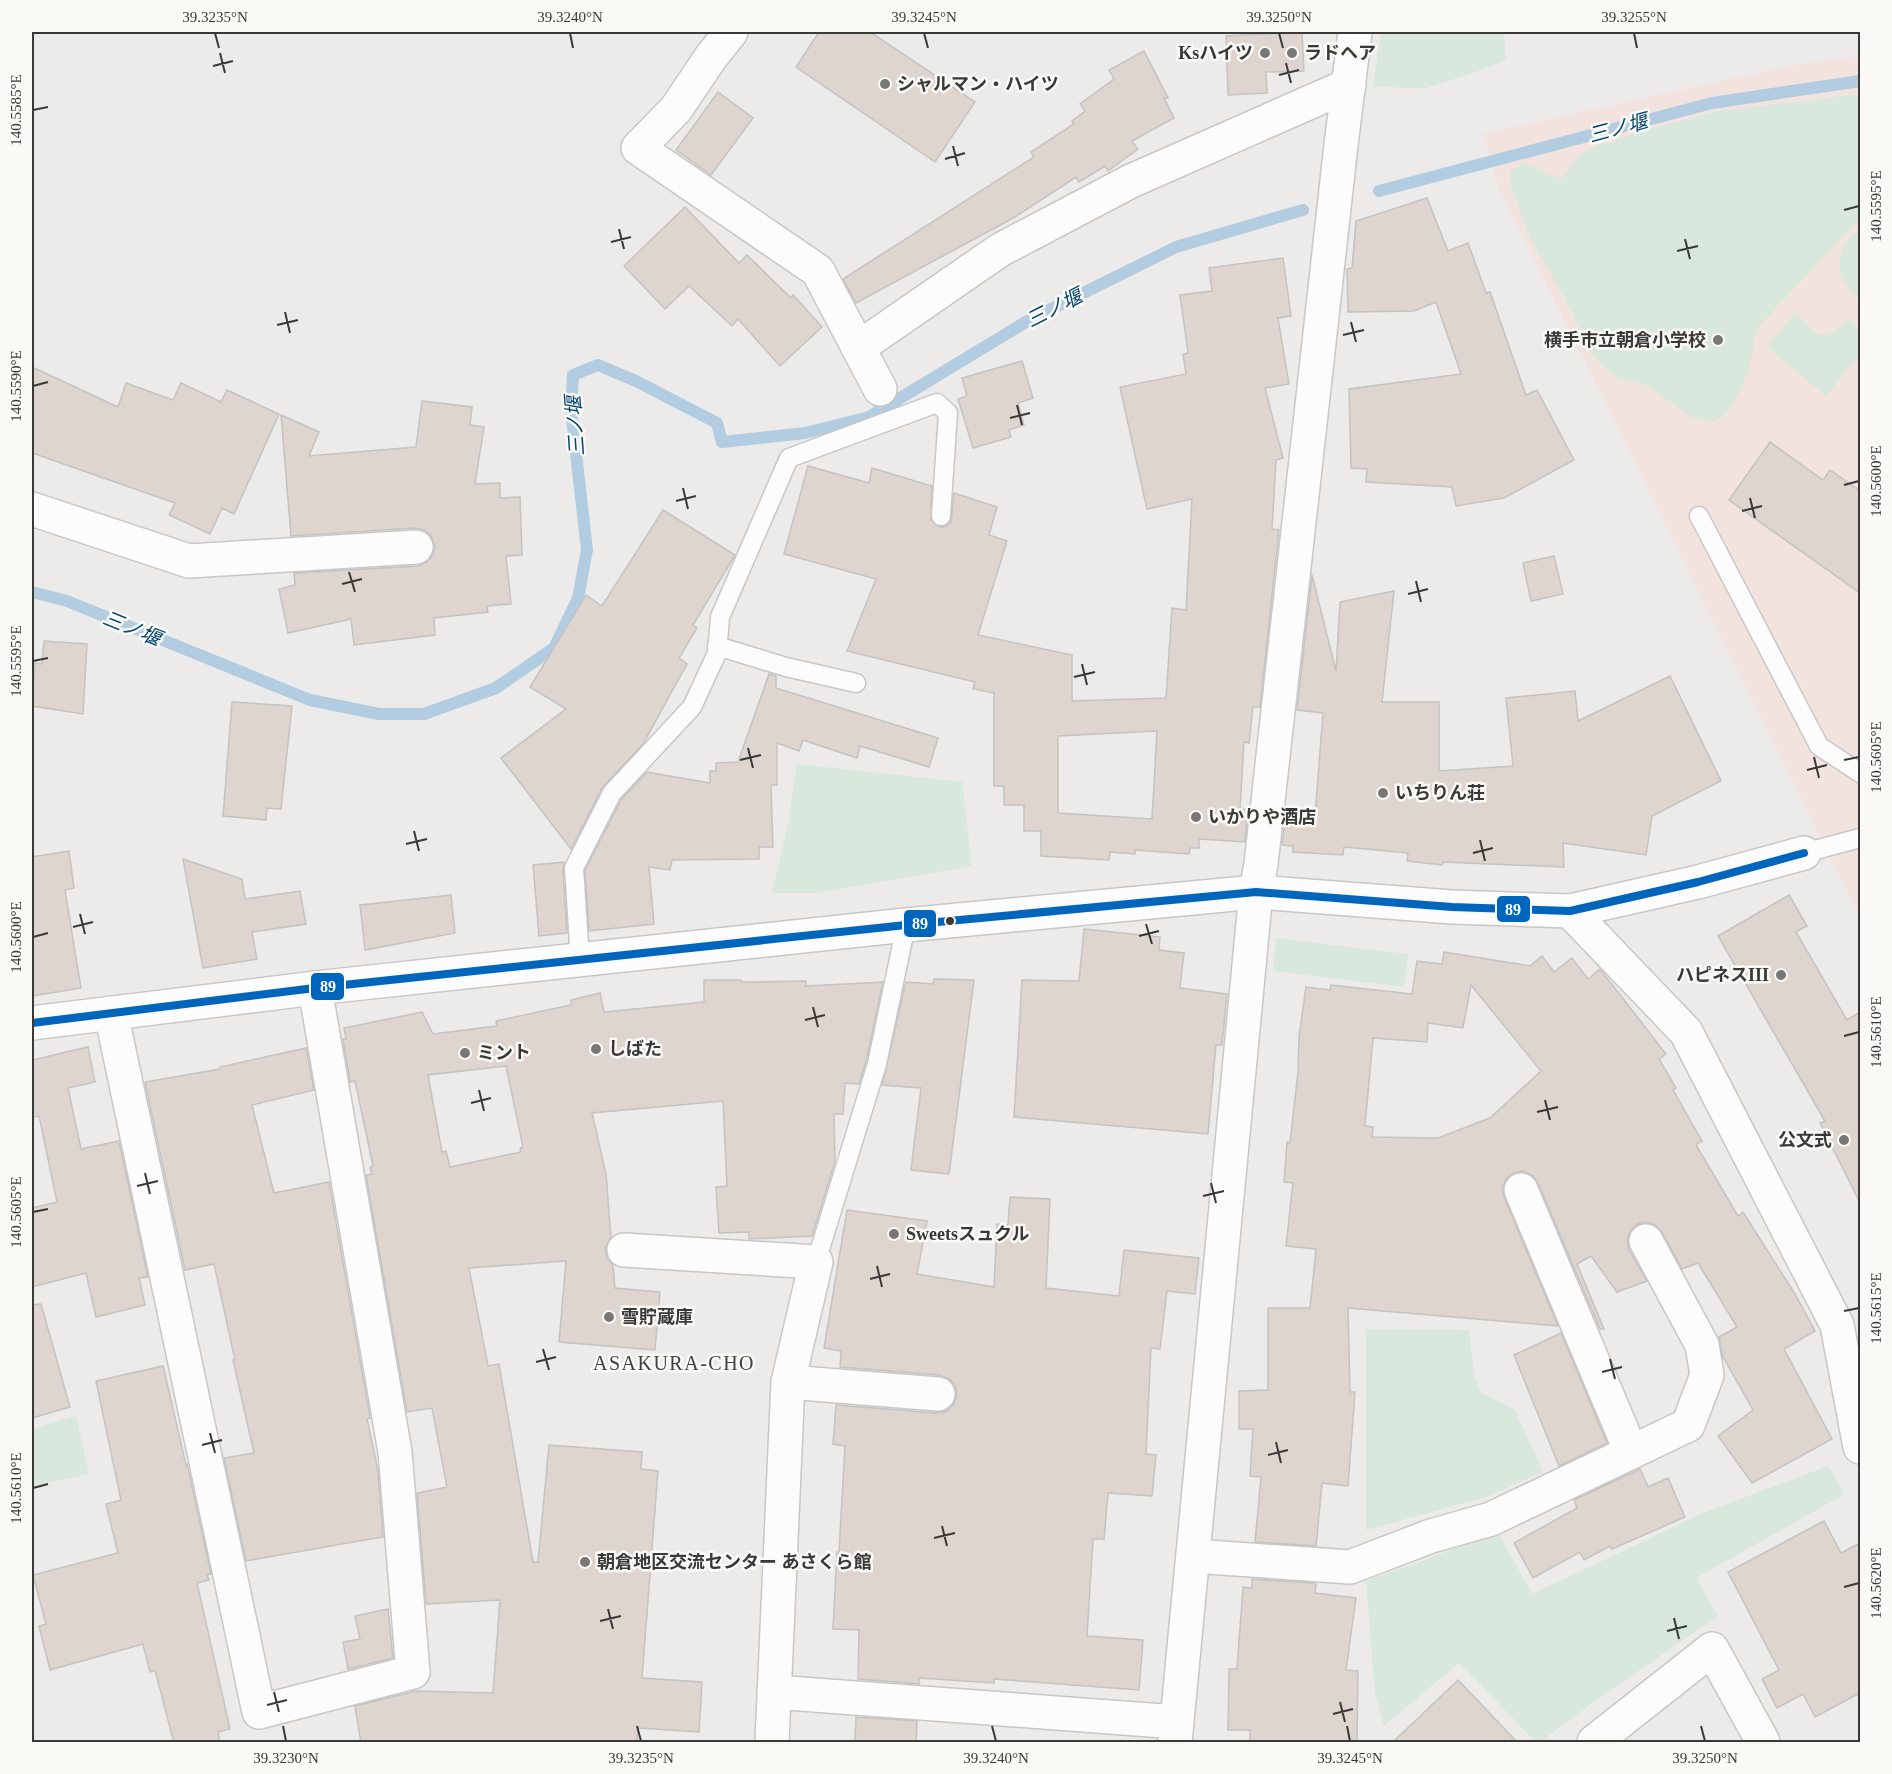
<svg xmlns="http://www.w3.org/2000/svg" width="1892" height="1774" font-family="'Times New Roman','Noto Sans JP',serif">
<rect width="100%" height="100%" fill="#ecebe9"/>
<!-- education -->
<path fill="#f2e3de" d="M1860,56V918L1499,189L1483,134L1790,66Z"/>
<!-- green -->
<g fill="#d8e8dc">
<path d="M1381,32H1504L1506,60L1473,73L1426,88L1373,87Z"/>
<path d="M1860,94V218L1757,328L1748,372L1738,394L1725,415L1711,422L1692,417L1646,385L1617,378L1592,354L1564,297L1530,237L1510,184V171L1525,163L1561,179L1578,157L1588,149L1647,130L1719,111Z"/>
<path d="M1860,230V301C1837,281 1829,248 1860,230Z"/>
<path d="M1794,314L1818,334C1834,334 1837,331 1847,319L1860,330V354L1826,396L1767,347Z"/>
<path d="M797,764L962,782L972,866L818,893H772L788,825Z"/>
<path d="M1276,938L1408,954L1404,987L1273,971Z"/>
<path d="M1366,1329L1469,1330L1474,1373L1481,1393L1515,1410L1543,1472L1486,1497L1366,1530Z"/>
<path d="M76,1416L89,1474L32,1486V1429Z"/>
<path d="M1828,1466L1845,1494L1696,1578L1718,1616L1605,1694L1540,1742H1536L1459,1663L1384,1726L1375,1694L1366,1581L1428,1559L1497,1530L1532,1594L1703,1513Z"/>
</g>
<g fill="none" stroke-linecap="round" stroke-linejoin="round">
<!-- stream -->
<g stroke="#b2cce1" stroke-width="12">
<path d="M1379,191L1712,103L1860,81"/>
<path d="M32,592L67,601L310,700L379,714H424L496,688L554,648L578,598L587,550L571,409L573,375L598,365L636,381L717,423L722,442L805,433L869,417L1029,320L1176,247L1303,210"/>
</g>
</g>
<!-- building -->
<g fill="#ddd5ce" stroke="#c3c3c1" stroke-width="1.5" fill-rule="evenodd">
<path d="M819,32H870L975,102L935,162L796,67Z"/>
<path d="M1302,32L1304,71L1266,72L1267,93L1228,95L1226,36Z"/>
<path d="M1144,51L1168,98H1164L1174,118L1132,141L1138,149L1108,171L1105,166L1079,182L1076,177L1015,217L856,303L843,279L1034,157L1031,152L1074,124L1072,121L1085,111L1080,104L1114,79L1109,70Z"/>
<path d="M718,92L753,118L711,175L676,150Z"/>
<path d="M1427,198L1448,251L1468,243L1486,293L1490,292L1526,395L1537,390L1574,460L1504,498L1456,506L1452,487L1366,482L1367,469L1351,468L1349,389L1461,374L1436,302L1414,311L1348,312L1347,269L1352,268L1356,221Z"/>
<path d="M685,207L739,263L747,255L791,298L793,295L822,327L780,366L738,319L732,326L689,286L665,309L624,266Z"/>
<path d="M1283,258L1291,316L1278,318L1289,384L1265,388L1283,458L1276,460L1272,529L1279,530L1260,707H1253L1249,743L1244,742L1240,809L1248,810L1245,842L1199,839V848H1190L1189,854L1135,850V854L1110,852L1109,860L1041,856V831H1024V805H1004V786H994V693L973,689L975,682L847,651L876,579L784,554L808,466L869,483L872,468L932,486L931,520L940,527L946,526L951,522L954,493L997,507L989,535L1007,541L978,635L1072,655V701L1166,698L1172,608L1186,610L1192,499L1147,509L1120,387L1186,374L1183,354L1188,353L1180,295L1212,291L1209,268ZM1157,731L1152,819L1058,813V736Z"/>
<path d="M1022,361L1033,398L1018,403L1024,425L1009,430L1011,437L973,448L958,399L967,396L962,378Z"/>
<path d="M32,367L118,407L126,383L173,400L181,383L221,402L227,390L279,414L234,514L222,508L210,534L169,515L175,503L32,453Z"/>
<path d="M422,401L472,407L470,425L484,427L475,484L500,483V498L520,497L522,555L506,556L511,604L487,606L488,612L434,618L435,635L354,645L351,619L288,633L279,589L295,585L294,573L418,566L427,562L433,555L435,546L431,536L424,530L415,528L291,536L281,415L319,432L309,456L416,447Z"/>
<path d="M1770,442L1823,480L1830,470L1860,491V593L1729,500Z"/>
<path d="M663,510L735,555L693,625L697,628L679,658L687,664L643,744L602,788L571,849L501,758L566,709L530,687L586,595L602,606Z"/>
<path d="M1554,556L1563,594L1531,601L1523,563Z"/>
<path d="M1312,575L1336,671L1340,602L1394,591L1382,702H1439V771L1513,766L1506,698L1575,691L1578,721L1670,676L1721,781L1652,816L1646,855L1563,843L1564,867L1443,862L1442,865L1407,861L1408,853L1344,847L1343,855L1293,852V846L1282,845L1286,813L1315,815L1323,713L1297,710Z"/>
<path d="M44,641L87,644L83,714L32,706L35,663L42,664Z"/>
<path d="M769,674L776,676V688L938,738L929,767L860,746L857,758L803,740L799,751L777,743V785H771L773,847H759V859L672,860L670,870L649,867L654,924L589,931L585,870L621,800L647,772L710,783V771H716V763L738,762Z"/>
<path d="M232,702L292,706L281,809L267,808L266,820L223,816Z"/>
<path d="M69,851L74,888L65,890L81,988L32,996V857Z"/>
<path d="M183,859L242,879L245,899L300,891L306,924L252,932L257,959L203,968Z"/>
<path d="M564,862L563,869L567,933L539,936L533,865Z"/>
<path d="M451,895L455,933L365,950L360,905Z"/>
<path d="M1789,895L1807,926L1796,932L1847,1020L1860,1012V1203L1820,1123L1825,1121L1718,936Z"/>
<path d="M1084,929L1160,937L1159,950L1184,953L1180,988L1227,994L1222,1045H1216L1208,1134L1014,1117L1022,980L1079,981Z"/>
<path d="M1444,952L1530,966L1542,956L1554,972L1572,958L1588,979L1600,969L1603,973L1666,1054L1659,1059L1676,1088L1673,1090L1702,1141L1696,1145L1738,1216L1743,1212L1795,1294L1815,1331L1784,1349L1832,1439L1752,1483L1718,1436L1753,1410L1723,1357L1719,1337L1737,1327L1698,1263L1682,1269L1662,1232L1655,1225L1646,1222L1638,1224L1630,1231L1627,1241L1629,1250L1647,1281L1617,1292L1591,1256L1577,1264L1604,1329H1600L1538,1183L1532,1175L1523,1171L1514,1173L1506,1179L1502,1188L1504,1197L1558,1326L1348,1308L1350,1392H1355L1348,1486L1322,1483L1316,1546L1255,1542L1261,1477L1250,1476L1253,1429H1239V1391L1268,1390V1308H1310L1316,1249L1286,1246L1293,1183L1284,1182L1287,1142L1290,1143L1298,1072L1299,1036L1306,987L1330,990L1331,985L1412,994L1417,961L1442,964ZM1471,985L1541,1071L1490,1118L1438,1138L1372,1137L1373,1127L1365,1126L1373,1038L1427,1042L1428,1023L1463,1028Z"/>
<path d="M934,979L974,980L949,1174L911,1170L921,1088L882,1085L906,982L933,984Z"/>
<path d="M704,980H741V982L806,981V986L883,982L866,1061L859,1084L845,1083L843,1114H834L835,1161L812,1236L749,1239V1232L719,1233L716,1187L727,1186L723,1101L592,1113L606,1174L611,1237L605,1248L607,1258L613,1265L615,1288L660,1292L655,1350L559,1342L566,1261L469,1268L488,1366L499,1364L533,1562H538L549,1445L642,1452L641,1469L658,1471L642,1678L702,1682L699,1732L638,1728L637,1743H361L355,1706L416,1691L493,1693L500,1600L426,1604L417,1493L447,1487L432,1408L407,1412L366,1175L372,1174L370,1167L373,1166L355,1081L350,1082L343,1039H346L344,1028L422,1012L433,1034L497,1026L496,1021L571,1005V1000L600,993L604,1012L704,1002ZM506,1066L523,1147L520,1148L521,1152L450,1167L446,1151L442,1152L428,1075Z"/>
<path d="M88,1047L95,1082L68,1088L81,1149L119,1141L148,1277L139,1278L145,1305L96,1317L86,1273L32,1287V1208L57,1202L39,1116L32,1117V1060Z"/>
<path d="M306,1048L314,1090L252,1105L274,1193L329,1182L370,1418L367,1419L378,1471L383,1537L246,1561L224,1458L254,1453L233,1360H235L214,1264L185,1270L145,1082L220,1069V1067Z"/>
<path d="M1010,1197L1050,1199L1046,1288L1119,1296L1124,1250L1199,1258L1195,1294L1167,1291L1160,1349L1151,1348L1146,1454L1156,1455L1152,1496L1108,1493L1104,1539H1093L1087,1636L1143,1640L1139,1690L994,1679V1683L919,1678V1684L858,1679L859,1630L833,1629L837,1552H839L845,1446L833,1444L836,1405L937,1413L947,1411L953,1405L957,1395L955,1385L949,1379L939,1375L840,1367L841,1351L824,1348L847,1210L927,1221L917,1274L994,1287L997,1224L1008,1225Z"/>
<path d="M41,1304L70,1407L32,1418V1305Z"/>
<path d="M1561,1333L1607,1443L1559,1466L1514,1355Z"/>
<path d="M163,1366L186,1465L187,1464L211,1574L207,1575L209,1580L197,1583L230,1729L218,1732L220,1743H174L155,1670L150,1672L143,1644L50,1670L39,1626L46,1624L33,1575L118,1553L106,1504L121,1500L96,1381Z"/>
<path d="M1640,1469L1648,1487L1668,1478L1685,1517L1612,1549L1610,1546L1584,1560L1580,1552L1533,1578L1514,1543L1577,1508L1574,1500Z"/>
<path d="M1824,1521L1841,1553L1860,1543V1693L1815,1717L1803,1694L1777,1708L1762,1679L1779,1670L1728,1572Z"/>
<path d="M1252,1579L1313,1583L1316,1584L1315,1593L1356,1598L1346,1670L1358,1671L1357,1743L1250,1741V1730H1228L1229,1669H1237L1243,1587L1252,1588Z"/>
<path d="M388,1609L393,1658L348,1669L343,1642L360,1639L355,1616Z"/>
<path d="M1458,1680L1518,1743H1392Z"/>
<path d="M856,1717L917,1721L916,1743H855Z"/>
</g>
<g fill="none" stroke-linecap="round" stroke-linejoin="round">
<!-- lane casing -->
<g stroke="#c8c7c6" stroke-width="21">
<g id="lane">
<path d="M1699,516L1819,746L1860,773"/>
<path d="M717,646L786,667L856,683"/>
<path d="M1804,853L1860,838"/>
<path d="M580,960L574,868L612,793L692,707L717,653L720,617L789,458L937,403L948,413L941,516"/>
<path d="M816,1262L877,1064L906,925"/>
</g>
</g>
<!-- street casing -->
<g stroke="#c8c7c6" stroke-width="36">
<g id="street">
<path d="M731,32L711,57L676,109L638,148L818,271L880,389"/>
<path d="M858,348L1000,250L1131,181L1349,85"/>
<path d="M32,509L189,561L416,547"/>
<path d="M1570,911L1686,1032L1837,1325L1860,1447"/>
<path d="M111,1013L259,1712L413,1672L395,1452L315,988"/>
<path d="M32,1023L315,988L906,925L1256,892L1452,907L1570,911L1698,882L1804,853"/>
<path d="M1521,1190L1631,1452"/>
<path d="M624,1250L816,1262L788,1382L772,1742"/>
<path d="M788,1382L938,1394"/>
<path d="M1193,1556L1350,1567L1431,1536L1491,1519L1688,1425L1707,1375L1702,1345L1646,1241"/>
<path d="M774,1692L1177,1722"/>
<path d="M1175,1742L1256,892L1261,864L1341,145"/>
<path d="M1594,1742L1712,1649L1763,1742"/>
</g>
</g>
<!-- secondary casing -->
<g stroke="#c8c7c6" stroke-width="36">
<path id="secondary" d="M1341,145L1355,32"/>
</g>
<!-- lane -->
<use href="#lane" stroke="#fcfcfc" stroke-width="18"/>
<!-- street -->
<use href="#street" stroke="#fcfcfc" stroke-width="33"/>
<!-- secondary -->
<use href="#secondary" stroke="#fcfcfc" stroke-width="33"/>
<!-- bus-1 casing -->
<g stroke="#fbf9f6" stroke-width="12">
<path id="bus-1" d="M32,1023L315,988L906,925L1256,892L1452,907L1570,911L1698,882L1804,853"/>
</g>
<!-- bus-1 -->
<use href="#bus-1" stroke="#0065bd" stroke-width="8"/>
</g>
<!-- ticks -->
<path fill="none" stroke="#393937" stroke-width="2" d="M215,33L219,48M570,33L573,48M924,33L928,48M1279,33L1283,48M1634,33L1637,48M220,53L225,73M1286,63L1291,83M213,66L233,61M1279,75L1299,70M33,110L48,107M953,146L958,166M945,159L965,153M1844,210L1859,206M619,229L624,249M1685,239L1690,259M611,242L631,237M1677,251L1698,246M285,312L290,333M1351,322L1356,342M277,325L298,320M1343,335L1364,330M33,386L48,382M1017,405L1022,425M1010,418L1030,413M1844,485L1859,481M683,488L688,509M1750,498L1755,518M676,501L696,496M1742,511L1762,506M349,572L355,592M1416,581L1421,602M342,584L362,579M1408,594L1428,589M33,661L48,658M1082,664L1087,685M1074,677L1095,672M748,748L753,768M1814,757L1819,778M740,760L761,755M1844,760L1859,757M1807,770L1827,765M414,831L419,851M1480,840L1485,861M406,844L427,839M1473,853L1493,848M80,914L85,934M1146,924L1152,944M73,927L93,922M1139,936L1159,931M33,937L48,933M813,1007L818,1027M805,1020L825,1015M1844,1036L1859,1032M479,1090L484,1111M1545,1100L1550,1120M471,1103L491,1098M1537,1112L1558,1107M145,1173L150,1194M1211,1183L1216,1203M137,1186L158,1181M1203,1196L1224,1191M33,1212L48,1209M877,1266L882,1287M870,1279L890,1274M1844,1311L1859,1308M543,1349L549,1370M1610,1359L1615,1379M536,1362L556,1357M1602,1372L1622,1367M210,1433L215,1453M1276,1442L1281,1463M202,1445L222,1440M1268,1455L1288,1450M33,1488L48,1484M942,1526L947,1546M934,1538L955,1533M1844,1587L1859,1583M608,1609L613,1629M1674,1618L1679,1639M600,1621L621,1616M1667,1631L1687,1626M274,1692L279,1712M1340,1702L1345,1722M267,1705L287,1700M1333,1714L1353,1709M283,1726L286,1741M637,1726L641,1741M992,1726L996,1741M1347,1726L1350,1741M1701,1726L1705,1741"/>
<!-- markers -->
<g fill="#787775" stroke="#fbf9f6" stroke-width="2">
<circle cx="1265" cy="53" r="6"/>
<circle cx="1292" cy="53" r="6"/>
<circle cx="885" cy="84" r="6"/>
<circle cx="1718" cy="340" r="6"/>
<circle cx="1383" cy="793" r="6"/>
<circle cx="1196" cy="817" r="6"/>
<circle cx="1781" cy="975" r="6"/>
<circle cx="596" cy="1049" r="6"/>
<circle cx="465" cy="1053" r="6"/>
<circle cx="1844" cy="1140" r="6"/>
<circle cx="894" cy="1234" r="6"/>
<circle cx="609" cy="1317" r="6"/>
<circle cx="585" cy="1562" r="6"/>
</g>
<circle fill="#393937" stroke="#fbf9f6" stroke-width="2" cx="950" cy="921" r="5"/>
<g text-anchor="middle" stroke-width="5" stroke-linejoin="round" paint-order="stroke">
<!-- poi labels -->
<g font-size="18" font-weight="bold" fill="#393937" stroke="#fbf9f6" text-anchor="start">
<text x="1253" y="59" text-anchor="end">Ksハイツ</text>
<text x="1304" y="59">ラドヘア</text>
<text x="897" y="90">シャルマン・ハイツ</text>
<text x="1706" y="346" text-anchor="end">横手市立朝倉小学校</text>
<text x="1395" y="799">いちりん荘</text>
<text x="1208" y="823">いかりや酒店</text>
<text x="1769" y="981" text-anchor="end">ハピネスIII</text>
<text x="608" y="1055">しばた</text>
<text x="477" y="1059">ミント</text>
<text x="1832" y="1146" text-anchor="end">公文式</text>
<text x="906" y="1240">Sweetsスュクル</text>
<text x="621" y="1323">雪貯蔵庫</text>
<text x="597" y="1568">朝倉地区交流センター あさくら館</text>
</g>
<!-- water labels -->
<g font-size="20" font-style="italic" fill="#02466e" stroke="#fbf9f6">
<text transform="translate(1618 128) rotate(-15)" y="7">三ノ堰</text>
<text transform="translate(1054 308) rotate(-27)" y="7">三ノ堰</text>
<text transform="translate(575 426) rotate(-94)" y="7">三ノ堰</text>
<text transform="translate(132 628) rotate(22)" y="7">三ノ堰</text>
</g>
<!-- neighbourhood labels -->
<g font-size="20" letter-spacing="1.5" fill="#41403d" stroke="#fbf9f6">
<text x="674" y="1370">ASAKURA-CHO</text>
</g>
</g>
<g stroke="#fbf9f6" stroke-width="2">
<rect x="1496" y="895" width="35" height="28" rx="6" fill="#0065bd"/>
<rect x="903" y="909" width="34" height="29" rx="6" fill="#0065bd"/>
<rect x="310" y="972" width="35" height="29" rx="6" fill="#0065bd"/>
</g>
<g font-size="16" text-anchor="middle" font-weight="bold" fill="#fff">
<text x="1513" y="915">89</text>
<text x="920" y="929">89</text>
<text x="328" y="992">89</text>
</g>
<!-- border -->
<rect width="1892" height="1774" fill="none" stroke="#fbf9f6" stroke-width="66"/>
<rect x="33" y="33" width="1826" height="1708" fill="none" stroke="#393937" stroke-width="2"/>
<g font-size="15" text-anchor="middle" fill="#393937">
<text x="215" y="22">39.3235°N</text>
<text x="570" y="22">39.3240°N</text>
<text x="924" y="22">39.3245°N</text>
<text x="1279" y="22">39.3250°N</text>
<text x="1634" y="22">39.3255°N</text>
<text transform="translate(16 110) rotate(-90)" y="5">140.5585°E</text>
<text transform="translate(1876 206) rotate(-90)" y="5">140.5595°E</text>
<text transform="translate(16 386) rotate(-90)" y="5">140.5590°E</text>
<text transform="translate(1876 481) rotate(-90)" y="5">140.5600°E</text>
<text transform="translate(16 661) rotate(-90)" y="5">140.5595°E</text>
<text transform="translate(1876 757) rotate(-90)" y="5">140.5605°E</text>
<text transform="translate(16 937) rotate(-90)" y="5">140.5600°E</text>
<text transform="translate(1876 1032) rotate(-90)" y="5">140.5610°E</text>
<text transform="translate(16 1212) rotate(-90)" y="5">140.5605°E</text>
<text transform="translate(1876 1308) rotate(-90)" y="5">140.5615°E</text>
<text transform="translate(16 1488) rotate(-90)" y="5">140.5610°E</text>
<text transform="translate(1876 1583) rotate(-90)" y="5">140.5620°E</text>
<text x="286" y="1763">39.3230°N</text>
<text x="641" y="1763">39.3235°N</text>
<text x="996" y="1763">39.3240°N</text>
<text x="1350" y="1763">39.3245°N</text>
<text x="1705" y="1763">39.3250°N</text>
</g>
</svg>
